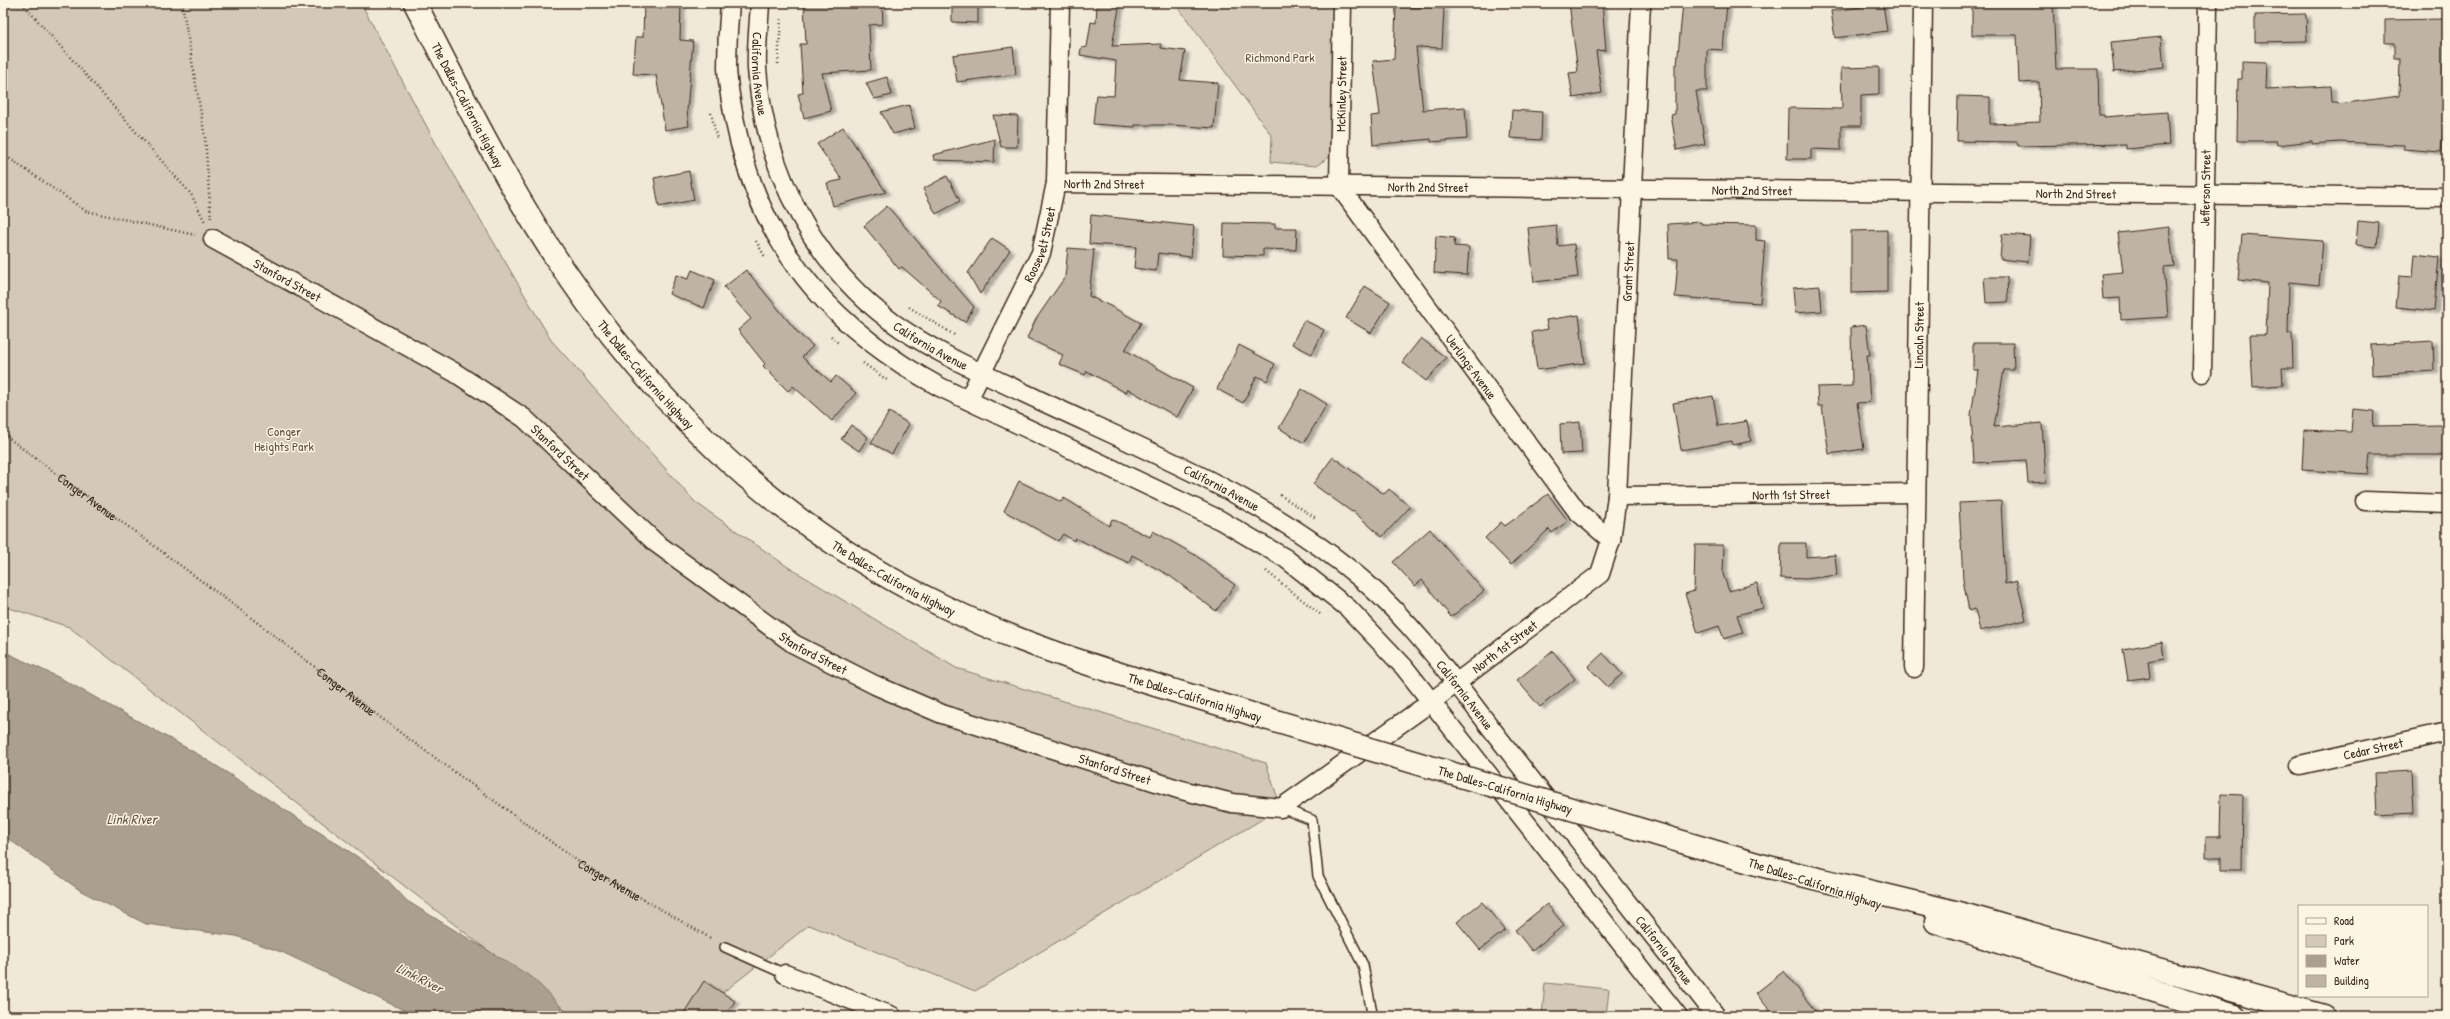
<svg xmlns="http://www.w3.org/2000/svg" width="2450" height="1019" font-family="'Patrick Hand',sans-serif">
<defs>
<filter id="shadow"><feDropShadow dx="4.5" dy="2.5" stdDeviation="1" flood-color="#0004"/></filter>
</defs>
<rect width="100%" height="100%" fill="#f0e9d9"/>
<filter id="ink" filterUnits="userSpaceOnUse"><feTurbulence type="fractalNoise" baseFrequency=".025" numOctaves="2"/><feDisplacementMap in="SourceGraphic" scale="8" xChannelSelector="R" yChannelSelector="G"/><feConvolveMatrix kernelMatrix="1 2 1 2 8 2 1 2 1" color-interpolation-filters="sRGB"/></filter>
<g filter="url(#ink)">
<!-- green -->
<g fill="#d2c9ba" stroke="#867a6c">
<path d="M3,3H361L435,142L551,340L695,502L788,567L956,668L1266,763L1281,808L975,991L809,925L693,1016H570L565,1010L69,627L3,606Z"/>
<path d="M1175,3H1335L1332,155L1316,166L1271,162L1272,136Z"/>
<path d="M1545,983L1609,989L1606,1016H1542Z"/>
</g>
<!-- water -->
<path fill="#aaa091" stroke="#7e7163" d="M3,651L62,679L201,756L378,870L407,901L533,978L570,1016H416L284,953L236,936L146,924L81,891L3,835Z"/>
<!-- building -->
<g fill="#beb3a4" stroke="#3b2a1e" filter="url(#shadow)">
<path d="M644,3H681L680,40L693,41L687,111L689,126L665,130L656,75L633,74L636,37H643Z"/>
<path d="M804,3H882L883,24L869,25L871,70L822,73L831,111L804,118L798,94L803,93L800,44H806Z"/>
<path d="M952,3H978V23L952,22Z"/>
<path d="M1097,3H1120L1112,46L1161,44V48L1185,51L1180,80L1218,83L1214,128L1172,125H1135V127L1093,124L1096,95L1114,96L1116,61L1080,55L1081,48L1087,47L1091,22L1096,23Z"/>
<path d="M1569,3H1602L1606,50L1596,51L1602,93L1573,98L1569,73L1578,72Z"/>
<path d="M1683,3H1727L1723,50L1707,49V91H1696L1705,144L1677,150L1671,115L1675,114V65H1677Z"/>
<path d="M1972,3H2053L2056,69H2098L2099,115H2104V117L2167,112L2169,145L2126,149V144L2018,146L2017,142L1957,141L1958,96L1990,97V124L2040,122L2039,82L2019,83L2017,35H1972Z"/>
<path d="M1883,4L1887,31L1835,38L1831,11Z"/>
<path d="M1396,7L1444,8L1442,48L1416,47L1423,110L1465,107L1467,139L1431,142V139L1373,145L1371,116L1380,115L1373,61L1394,59Z"/>
<path d="M2306,14L2307,41L2255,42V15Z"/>
<path d="M2447,19L2446,111H2445L2441,152L2403,149V145L2339,142L2312,144V141L2277,145L2276,141H2237L2238,79H2242V61L2267,62L2266,89L2331,86L2332,102H2338V104L2399,96L2400,59H2394V43H2385V20Z"/>
<path d="M2161,37L2164,67L2114,72L2111,42Z"/>
<path d="M1013,47L1016,74L957,82L953,55Z"/>
<path d="M1879,67V94L1861,95V126H1841V150L1811,149V159H1787L1788,108L1842,109L1841,68Z"/>
<path d="M887,77L892,95L874,99L866,83Z"/>
<path d="M909,105L915,128L893,134L881,112Z"/>
<path d="M1512,110L1542,112L1541,140L1510,138Z"/>
<path d="M993,115L1018,116L1017,147H1001Z"/>
<path d="M843,127L886,192L833,206L827,183L842,180L817,144Z"/>
<path d="M995,139L994,162L934,160L933,155Z"/>
<path d="M689,171L694,200L659,207L654,178Z"/>
<path d="M947,176L960,201L936,214L923,189Z"/>
<path d="M887,206L974,307L965,322L938,306L941,301L902,267L899,269L864,226Z"/>
<path d="M1091,215L1194,226L1191,257L1158,253L1156,271L1134,268L1136,247L1089,244Z"/>
<path d="M2358,221L2379,223L2377,247L2356,245Z"/>
<path d="M1701,222V224L1756,225V240L1765,241L1760,303L1675,297L1678,259H1669L1668,224Z"/>
<path d="M1224,223L1275,224V228H1297L1296,250L1263,249V256L1223,255Z"/>
<path d="M1556,225L1558,246L1574,244L1578,277L1534,282L1528,228Z"/>
<path d="M2169,227L2174,266L2164,267L2168,317L2121,320L2120,298L2103,299L2101,274L2123,272L2118,233Z"/>
<path d="M1887,230V292L1851,293V231Z"/>
<path d="M2002,234L2030,236L2028,262L2000,259Z"/>
<path d="M2242,235L2323,241L2319,285L2289,282L2288,334L2292,333L2293,368H2282L2283,385L2253,387L2250,335H2266L2268,283L2238,280Z"/>
<path d="M1436,236L1455,238L1454,246L1469,247L1467,275L1434,273Z"/>
<path d="M992,238L1010,250L980,294L968,273Z"/>
<path d="M1068,248L1094,250L1089,296L1112,307L1141,323L1125,350L1193,388L1177,417L1128,389L1126,393L1087,371L1085,375L1059,364L1063,355L1027,338L1036,319L1065,277Z"/>
<path d="M2415,254L2439,257L2434,311L2396,307L2399,276L2413,277Z"/>
<path d="M692,270L715,280L704,308L669,294L676,275L688,279Z"/>
<path d="M746,270L799,334L813,346L802,357L831,382L836,376L856,393L832,421L793,386L788,391L763,366L765,364L738,330L751,319L724,287Z"/>
<path d="M1984,277H2007L2008,302L1986,303Z"/>
<path d="M1365,286L1390,302L1371,333L1346,318Z"/>
<path d="M1820,286L1822,311L1795,313L1793,288Z"/>
<path d="M1579,315L1585,363L1537,370L1532,332L1548,329L1546,320Z"/>
<path d="M1304,320L1324,330L1312,354L1292,344Z"/>
<path d="M1866,325L1870,355H1867L1870,402L1857,403L1864,449L1829,454L1822,406H1818L1817,387L1852,386L1851,327Z"/>
<path d="M1421,338L1446,358L1426,381L1402,362Z"/>
<path d="M2433,341L2434,371L2372,375L2371,345Z"/>
<path d="M1973,343H2013L2014,370H2004L1994,427L2042,423L2046,482L2028,483L2026,460L1974,463L1971,415L1978,370H1973Z"/>
<path d="M1239,345L1275,364L1267,381L1257,376L1243,403L1217,389Z"/>
<path d="M1302,389L1327,404L1304,443L1279,428Z"/>
<path d="M1713,396L1718,426L1747,421L1751,441L1733,445L1732,441L1681,450L1673,403Z"/>
<path d="M2353,409L2374,411L2373,426L2444,425V455H2370L2368,474L2302,470L2304,430L2351,432Z"/>
<path d="M889,412L909,424L892,454L871,443Z"/>
<path d="M1580,422L1582,453L1561,454L1560,424Z"/>
<path d="M851,425L868,437L859,451L841,439Z"/>
<path d="M1333,457L1384,494L1389,489L1410,507L1382,537L1353,511L1352,512L1313,484Z"/>
<path d="M1019,481L1061,502L1064,498L1109,526L1112,519L1150,537L1153,531L1195,555L1235,585L1216,611L1170,576L1132,555L1129,563L1075,538L1074,541L1063,534L1058,541L1004,511Z"/>
<path d="M1548,494L1568,521L1552,533L1549,529L1511,565L1485,538L1501,522L1505,526Z"/>
<path d="M2001,501L2005,584L2017,581L2026,620L1980,631L1975,609L1969,611L1963,580L1959,503Z"/>
<path d="M1430,529L1484,591L1451,617L1422,580L1415,586L1393,562Z"/>
<path d="M1781,543H1806V557L1835,555L1837,575L1806,579L1780,578Z"/>
<path d="M1695,545H1724L1723,574L1729,591L1757,583L1763,608L1737,615L1743,633L1724,639L1719,626L1698,633L1685,594L1694,591Z"/>
<path d="M2162,642L2164,658L2148,661L2150,677L2128,680L2123,649Z"/>
<path d="M1553,651L1575,679L1540,707L1517,680Z"/>
<path d="M1603,653L1622,674L1608,687L1588,667Z"/>
<path d="M2412,771L2414,813L2377,815L2375,773Z"/>
<path d="M2221,794L2243,795L2242,870H2221V857H2206V837H2220Z"/>
<path d="M1482,902L1505,930L1480,950L1457,922Z"/>
<path d="M1547,904L1564,925L1532,951L1515,930Z"/>
<path d="M1784,971L1819,1016H1774L1756,993Z"/>
<path d="M704,981L735,1001L725,1016H682Z"/>
</g>
<g fill="none" stroke-linecap="round" stroke-linejoin="round">
<!-- lane casing -->
<g stroke="#3b2a1e" stroke-width="12">
<g id="lane">
<path d="M1281,808L1312,820L1318,876L1363,965L1372,1013"/>
<path d="M725,947L785,974"/>
</g>
</g>
<!-- street casing -->
<g stroke="#3b2a1e" stroke-width="21">
<g id="street">
<path d="M730,3C728,24 727,45 727,67C728,93 734,119 740,144C769,258 839,332 940,387L1220,520L1285,558L1348,608L1404,667L1678,1016"/>
<path id="s2" d="M760,3C759,25 756,47 757,69C765,172 816,271 902,329C945,358 993,378 1039,400C1152,453 1270,500 1365,582C1420,630 1463,693 1508,750C1577,839 1647,927 1716,1016"/>
<path id="s3" d="M1342,3L1339,186L1577,511L1611,540"/>
<path id="s4" d="M1056,183L2447,197"/>
<path id="s5" d="M213,239L454,372L524,418L656,543L794,644L875,685L942,714L1178,789L1232,803L1281,808L1431,702L1600,574L1611,540L1617,496L1641,3"/>
<path id="s6" d="M2202,373L2208,3"/>
<path id="s7" d="M968,400L1041,253L1056,183L1060,3"/>
<path id="s8" d="M1617,496L1916,493"/>
<path d="M2365,501L2447,504"/>
<path id="s9" d="M1914,668L1923,3"/>
<path id="s10" d="M2300,765L2447,732"/>
<path d="M785,974L892,1016"/>
</g>
</g>
<!-- highway casing -->
<g stroke="#3b2a1e" stroke-width="25">
<g id="highway">
<path id="s11" d="M415,3C461,93 507,186 564,270C662,415 787,531 945,607C1043,655 1151,683 1255,715"/>
<path d="M1760,865L1959,913L2324,1016"/>
<path d="M1936,922L2234,1016"/>
</g>
</g>
<!-- path -->
<g stroke="#3b2a1e" stroke-width="2.5" stroke-dasharray="1 3" stroke-linecap="butt">
<path d="M22,3L191,194L205,222"/>
<path d="M182,3L205,137L211,220"/>
<path d="M778,64L781,19"/>
<path d="M711,113L717,139"/>
<path d="M3,154L86,211L195,235"/>
<path d="M756,241L765,257"/>
<path d="M909,307L956,336"/>
<path d="M831,336L839,344"/>
<path d="M863,363L887,380"/>
<path id="s1" d="M3,434L246,614L402,734L579,862L712,939"/>
<path d="M1280,495L1316,518"/>
<path d="M1266,571L1320,614"/>
</g>
<!-- lane -->
<use href="#lane" stroke="#fcf5e5" stroke-width="9"/>
<!-- street -->
<use href="#street" stroke="#fcf5e5" stroke-width="18"/>
<!-- highway -->
<use href="#highway" stroke="#fcf5e5" stroke-width="22"/>
<!-- highway-bridge casing -->
<g stroke="#3b2a1e" stroke-width="25" stroke-linecap="butt">
<g id="highway-bridge">
<path id="s12" d="M1255,715L1760,865"/>
</g>
</g>
<!-- highway-bridge -->
<use href="#highway-bridge" stroke="#fcf5e5" stroke-width="22"/>
</g>
</g>
<g text-anchor="middle" stroke-width="3" stroke-linejoin="round" paint-order="stroke">
<!-- park labels -->
<g font-size="13" fill="#615245" stroke="#fcf5e5">
<text x="1280" y="62">Richmond Park</text>
<text x="284" y="436">Conger<tspan x="284" dy="15">Heights Park</tspan></text>
</g>
<!-- street labels -->
<g font-size="13" fill="#3b2a1e" stroke="#fcf5e5">
<text dy="5" stroke="none"><textPath href="#s2" startOffset="71">California Avenue</textPath></text>
<text transform="translate(1341 94) rotate(-89)" y="5">McKinley Street</text>
<text dy="5" stroke="none"><textPath href="#s11" startOffset="115">The Dalles-California Highway</textPath></text>
<text dy="5" stroke="none"><textPath href="#s4" startOffset="48">North 2nd Street</textPath></text>
<text dy="5" stroke="none"><textPath href="#s4" startOffset="372">North 2nd Street</textPath></text>
<text dy="5" stroke="none"><textPath href="#s6" startOffset="185">Jefferson Street</textPath></text>
<text dy="5" stroke="none"><textPath href="#s4" startOffset="696">North 2nd Street</textPath></text>
<text dy="5" stroke="none"><textPath href="#s4" startOffset="1020">North 2nd Street</textPath></text>
<text dy="5" stroke="none"><textPath href="#s7" startOffset="172">Roosevelt Street</textPath></text>
<text dy="5" stroke="none"><textPath href="#s5" startOffset="1929">Grant Street</textPath></text>
<text dy="5" stroke="none"><textPath href="#s5" startOffset="85">Stanford Street</textPath></text>
<text dy="5" stroke="none"><textPath href="#s9" startOffset="333">Lincoln Street</textPath></text>
<text dy="5" stroke="none"><textPath href="#s2" startOffset="407">California Avenue</textPath></text>
<text dy="5" stroke="none"><textPath href="#s3" startOffset="407">Uerlings Avenue</textPath></text>
<text dy="5" stroke="none"><textPath href="#s11" startOffset="439">The Dalles-California Highway</textPath></text>
<text dy="5" stroke="none"><textPath href="#s5" startOffset="409">Stanford Street</textPath></text>
<text dy="5" stroke="none"><textPath href="#s2" startOffset="731">California Avenue</textPath></text>
<text dy="5" stroke="none"><textPath href="#s8" startOffset="174">North 1st Street</textPath></text>
<text dy="5" stroke="none"><textPath href="#s1" startOffset="105">Conger Avenue</textPath></text>
<text dy="5" stroke="none"><textPath href="#s11" startOffset="762">The Dalles-California Highway</textPath></text>
<text dy="5" stroke="none"><textPath href="#s5" startOffset="1504">North 1st Street</textPath></text>
<text dy="5" stroke="none"><textPath href="#s5" startOffset="733">Stanford Street</textPath></text>
<text dy="5" stroke="none"><textPath href="#s1" startOffset="429">Conger Avenue</textPath></text>
<text dy="5" stroke="none"><textPath href="#s2" startOffset="1054">California Avenue</textPath></text>
<text transform="translate(1195 697) rotate(17)" y="5">The Dalles-California Highway</text>
<text dy="5" stroke="none"><textPath href="#s10" startOffset="75">Cedar Street</textPath></text>
<text dy="5" stroke="none"><textPath href="#s5" startOffset="1057">Stanford Street</textPath></text>
<text dy="5" stroke="none"><textPath href="#s12" startOffset="261">The Dalles-California Highway</textPath></text>
<text dy="5" stroke="none"><textPath href="#s1" startOffset="753">Conger Avenue</textPath></text>
<text transform="translate(1815 883) rotate(18)" y="5">The Dalles-California Highway</text>
<text dy="5" stroke="none"><textPath href="#s2" startOffset="1378">California Avenue</textPath></text>
</g>
<!-- water labels -->
<g font-size="14" font-style="italic" fill="#625346" stroke="#fcf5e5">
<text x="132" y="824">Link River</text>
<text transform="translate(420 978) rotate(27)" y="5">Link River</text>
</g>
</g>
<!-- margin -->
<rect width="2450" height="1019" fill="none" stroke="#fcf5e5" stroke-width="16"/>
<rect x="8" y="8" width="2434" height="1003" fill="none" stroke="#3b2a1e" stroke-width="1.5" filter="url(#ink)"/>
<!-- legend -->
<rect x="2298" y="905" width="130" height="92" fill="#fcf5e5" stroke="#afa495"/>
<rect x="2306" y="918" width="20" height="6" fill="#fcf5e5" stroke="#afa495"/>
<text x="2334" y="925" font-size="12" fill="#3b2a1e">Road</text>
<rect x="2306" y="935" width="20" height="12" fill="#d2c9ba" stroke="#afa495"/>
<text x="2334" y="945" font-size="12" fill="#3b2a1e">Park</text>
<rect x="2306" y="955" width="20" height="12" fill="#aaa091" stroke="#afa495"/>
<text x="2334" y="965" font-size="12" fill="#3b2a1e">Water</text>
<rect x="2306" y="975" width="20" height="12" fill="#beb3a4" stroke="#afa495"/>
<text x="2334" y="985" font-size="12" fill="#3b2a1e">Building</text>
</svg>
